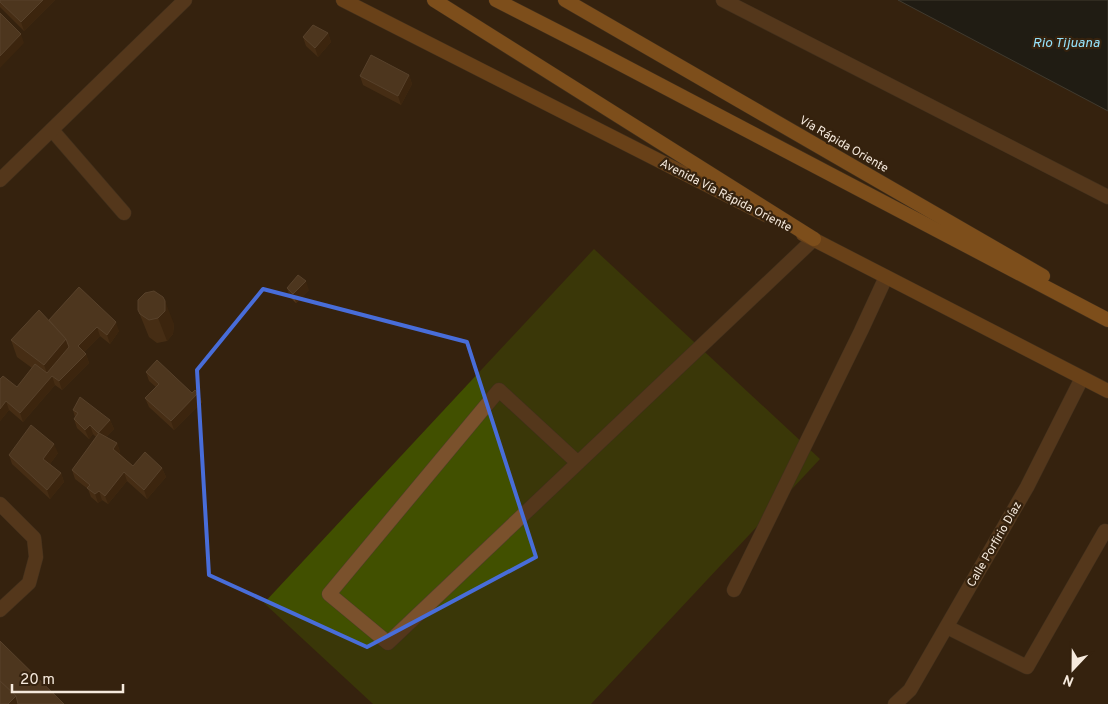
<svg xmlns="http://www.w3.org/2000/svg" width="1108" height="704" font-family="Overpass,sans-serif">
<rect width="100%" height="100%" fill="#35220e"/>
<!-- green -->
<path fill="#415000" d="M594,249L820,459L591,704H373L264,603Z"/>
<!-- water -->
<path fill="#08161a" stroke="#4f5654" d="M898,0H1108V111Z"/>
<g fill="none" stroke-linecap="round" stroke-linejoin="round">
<!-- service casing -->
<g stroke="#503e2b" stroke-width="15">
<g id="service">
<path d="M723,0L1108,197"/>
<path d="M52,130L124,213"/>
<path d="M0,180L185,0"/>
<path d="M578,463L499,390L329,594L388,643L814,239"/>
<path d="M734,590L861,331L886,277"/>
<path d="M947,627L1027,667L1105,531L1108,533"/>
</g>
</g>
<!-- minor casing -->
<g stroke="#503e2b" stroke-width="15">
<g id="minor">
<path d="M0,504L34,538L36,557L29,583L0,610"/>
<path d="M895,704L910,690L1027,487L1082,378"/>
</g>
</g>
<!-- secondary casing -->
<g stroke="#503e2b" stroke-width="15">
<g id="secondary">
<path d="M343,0L766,215"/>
<path d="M803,234L1108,391"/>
</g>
</g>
<!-- trunk casing -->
<g stroke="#503e2b" stroke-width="15">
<g id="trunk">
<path d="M434,0L814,239"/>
<path d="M496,0L590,48L1108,320"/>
<path d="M565,0L1043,276"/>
</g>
</g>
<!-- service -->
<use href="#service" stroke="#7a512c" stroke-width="14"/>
<!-- minor -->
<use href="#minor" stroke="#7a512c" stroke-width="14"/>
<!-- secondary -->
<use href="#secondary" stroke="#a96725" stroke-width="14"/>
<!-- trunk -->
<use href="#trunk" stroke="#d6842c" stroke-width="14"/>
</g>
<!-- wall -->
<g fill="#5b3b1c">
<path d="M0,0H55L24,31L0,7Z"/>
<path d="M328,33L331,42L318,57L306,46L303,37Z"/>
<path d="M409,75L412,84L401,105L363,85L360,76Z"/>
<path d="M79,287L119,331L110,344L100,336L84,352L86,354L89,363L62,390L55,385L23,422L9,410L0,421V379L17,387L32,368L17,357L11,340L49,320Z"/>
<path d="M287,288L309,290L296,303L290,297Z"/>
<path d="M138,310L174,324L173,334L167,341L157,343L149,337Z"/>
<path d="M146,372L192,393H198L202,402L174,430L149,407L145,398L156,387L149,381Z"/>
<path d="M73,410L110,420L114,429L106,437L117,443L120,452L119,453L133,466L162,468L166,477L147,499L127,481L108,504L102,500L98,503L91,497L88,489L75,479L72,470L96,437L93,434L89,439L77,428L74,419L75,417Z"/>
<path d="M58,453L50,464L61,473L64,482L50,499L12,464L9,455Z"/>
</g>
<!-- shaded-wall -->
<g fill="#45290e">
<path d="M43,0H55L24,31L21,22Z"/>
<path d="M328,33L331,42L318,57L315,48Z"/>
<path d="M21,34L24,43L0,68V56Z"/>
<path d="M409,75L412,84L401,105L398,96Z"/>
<path d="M306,281L309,290L296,303L293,294Z"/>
<path d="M165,301L174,324L173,334L167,341L158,318Z"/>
<path d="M116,322L119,331L110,344L107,335Z"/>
<path d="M97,327L100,336L81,355L78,346Z"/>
<path d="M66,339L72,356L52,376L55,385L23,422L20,413L49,379L44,365Z"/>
<path d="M86,354L89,363L62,390L59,381Z"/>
<path d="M198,393L202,402L174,430L171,421Z"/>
<path d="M6,401L9,410L0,421V409Z"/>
<path d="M110,420L114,429L101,442L98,433Z"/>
<path d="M90,425L93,434L89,439L85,430Z"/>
<path d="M117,443L120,452L116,458L113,449Z"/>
<path d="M54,444L58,453L47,468L43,459Z"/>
<path d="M162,468L166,477L147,499L144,490Z"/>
<path d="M124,472L127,481L108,504L105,496Z"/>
<path d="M61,473L64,482L50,499L47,490Z"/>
<path d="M99,491L102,500L98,503L95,494Z"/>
<path d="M16,696L18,704H0Z"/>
</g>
<!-- building -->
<g fill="#6b4e31" stroke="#81664c">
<path d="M0,0H43L21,22L0,2Z"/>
<path d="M0,13L21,34L0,56Z"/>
<path d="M313,25L328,33L315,48L303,37Z"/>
<path d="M371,55L409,75L398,96L360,76Z"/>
<path d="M298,275L306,281L293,294L287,288Z"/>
<path d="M79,287L116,322L107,335L97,327L78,346L86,354L59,381L52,376L20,413L6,401L0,409V379L3,376L17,387L35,364L47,373L69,347L66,339L49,320Z"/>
<path d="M154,291L163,297L165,301V311L158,318L149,320L140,314L138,310V300L145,293Z"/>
<path d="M39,310L66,339L44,365L11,340Z"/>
<path d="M157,360L192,393L195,390L198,393L171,421L145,398L159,384L146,372Z"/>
<path d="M80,397L110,420L98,433L90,425L85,430L74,419L78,413L73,410Z"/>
<path d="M31,425L54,444L43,459L61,473L47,490L9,455Z"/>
<path d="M99,433L117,443L113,449L133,466L145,452L162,468L144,490L124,472L105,496L99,491L95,494L87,488L90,485L72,470Z"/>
<path d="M0,641L64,704H18L16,696L0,681Z"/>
<path d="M0,681L16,696L8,704H0Z"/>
</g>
<!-- marked area -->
<path d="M0 0H1108V704H0ZM263,289L467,342L536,557L367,647L209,575L197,370Z" fill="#35220e" fill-opacity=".55" fill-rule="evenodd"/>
<path fill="none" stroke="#486dd9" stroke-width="4" stroke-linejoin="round" d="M263,289L467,342L536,557L367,647L209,575L197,370Z"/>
<g text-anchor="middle" stroke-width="4.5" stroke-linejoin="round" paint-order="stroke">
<!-- street labels -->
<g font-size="12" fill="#f6eadd" stroke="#35220e">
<text transform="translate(844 144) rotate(30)" y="4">Vía Rápida Oriente</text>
<text transform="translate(726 195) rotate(27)" y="4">Avenida Vía Rápida Oriente</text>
<text transform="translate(994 544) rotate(-60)" y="4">Calle Porfirio Díaz</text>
</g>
<!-- water labels -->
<g font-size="14" font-style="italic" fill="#95e2fb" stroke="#35220e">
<text x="1066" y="47">Rio Tijuana</text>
</g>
</g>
<!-- north arrow -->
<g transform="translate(1073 669) rotate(202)" stroke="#35220e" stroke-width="4" paint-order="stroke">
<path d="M0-4L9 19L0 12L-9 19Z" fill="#f6eadd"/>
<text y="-8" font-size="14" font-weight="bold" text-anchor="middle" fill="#f6eadd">N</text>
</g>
<!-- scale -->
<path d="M12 684v8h111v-8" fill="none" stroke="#f6eadd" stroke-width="2.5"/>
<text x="20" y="684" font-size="15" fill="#f6eadd" stroke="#35220e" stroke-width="4" paint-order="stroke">20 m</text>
</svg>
